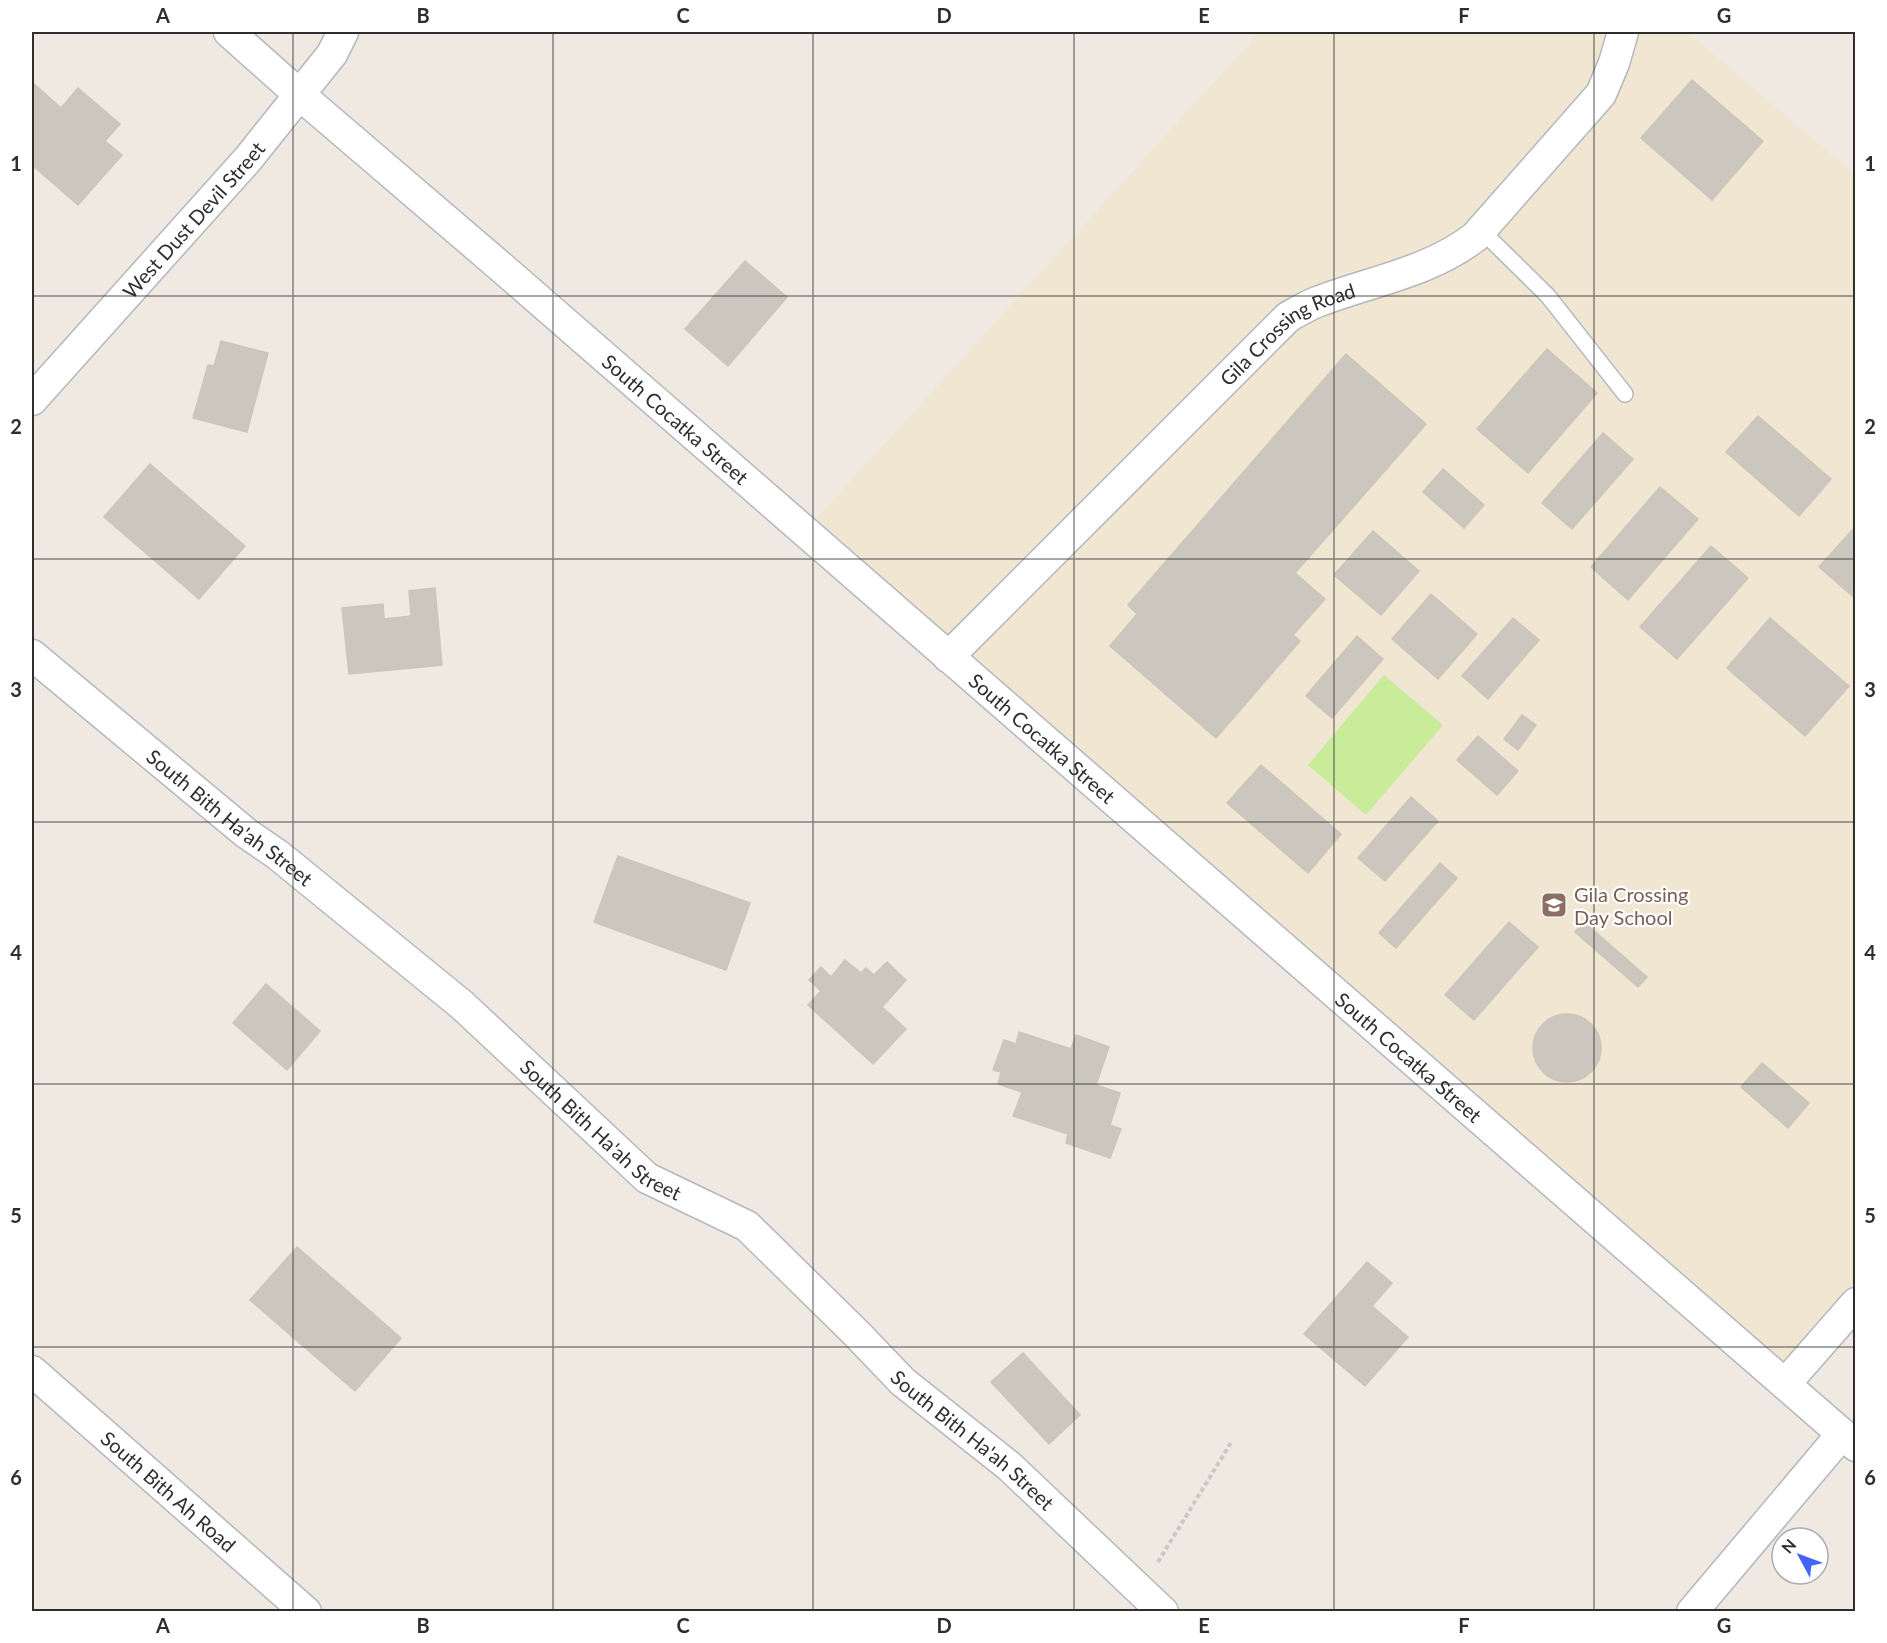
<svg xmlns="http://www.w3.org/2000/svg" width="1887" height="1643" font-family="Lato,sans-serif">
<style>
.education{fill:#f0e6d1}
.pitch{fill:#c9ec9a}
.building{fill:#cbc7bf;stroke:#cbc5ba;stroke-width:1.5}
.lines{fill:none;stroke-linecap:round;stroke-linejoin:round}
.service-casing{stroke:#b4b7c1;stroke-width:18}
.minor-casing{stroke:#b4b7c1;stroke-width:33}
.path{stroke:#c9c9c9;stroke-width:4;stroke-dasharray:4.5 3;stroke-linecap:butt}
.service{stroke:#fff;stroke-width:15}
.minor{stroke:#fff;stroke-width:30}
.grid{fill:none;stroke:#2e2e2e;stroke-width:1.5;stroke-opacity:0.55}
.labels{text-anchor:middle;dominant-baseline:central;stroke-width:4.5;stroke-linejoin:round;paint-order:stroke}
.street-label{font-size:20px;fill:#2e2e2e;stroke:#fff}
.education-label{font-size:20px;fill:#785e54;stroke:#fff;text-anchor:start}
.neatline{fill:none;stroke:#2e2e2e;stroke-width:2}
.grid-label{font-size:20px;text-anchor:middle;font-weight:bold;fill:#2e2e2e}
</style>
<rect width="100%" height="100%" fill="#efe9e1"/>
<path class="education" d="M1260,32H1687L1855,175V1284L1786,1364L810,526Z"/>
<path class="pitch" d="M1384,675L1443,725L1366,815L1308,765Z"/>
<path class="building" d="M1692,80L1763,141L1712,200L1641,138Z
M32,82L61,108L78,88L120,124L105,141L122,155L78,205L32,165Z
M745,261L787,297L728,366L685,329Z
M221,341L268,353L247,432L193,418L208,365L214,366Z
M1547,349L1597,393L1528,473L1477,429Z
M1346,354L1426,424L1295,573L1325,599L1293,635L1300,641L1216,738L1110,646L1137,614L1128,605Z
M1758,416L1831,479L1799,516L1726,452Z
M1603,433L1633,459L1572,529L1542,503Z
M150,464L245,546L199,599L104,517Z
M1443,469L1484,505L1464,528L1423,492Z
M1660,487L1698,519L1628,600L1591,567Z
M1856,526V599L1819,567Z
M1373,531L1419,571L1381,615L1334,575Z
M1711,546L1748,578L1677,659L1640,627Z
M435,588L442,665L349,674L342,608L383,604L384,619L411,616L409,591Z
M1431,594L1477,634L1438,679L1392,639Z
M1513,618L1539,640L1488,699L1462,676Z
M1770,618L1849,686L1805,736L1727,668Z
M1357,636L1383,659L1332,718L1306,696Z
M1522,715L1536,725L1518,750L1504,739Z
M1478,736L1518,771L1497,795L1457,760Z
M1261,765L1341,834L1308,873L1227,803Z
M1411,797L1438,821L1385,881L1358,858Z
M618,856L750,903L726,970L594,922Z
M1440,863L1457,878L1396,948L1379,933Z
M1509,922L1538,947L1474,1020L1445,995Z
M1584,922L1647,977L1638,987L1575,932Z
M845,960L861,973L866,968L874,975L887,962L906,980L882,1007L906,1029L873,1064L808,1005L821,991L809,980L821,967L831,977Z
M266,984L320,1031L287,1070L233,1023Z
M1533 1048a34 34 0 1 1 68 0a34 34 0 1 1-68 0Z
M1019,1032L1071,1049L1076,1035L1109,1047L1096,1085L1120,1093L1110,1125L1121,1129L1110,1158L1066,1143L1068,1134L1013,1116L1022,1092L998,1084L1001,1072L993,1070L1004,1040L1016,1044Z
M1762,1063L1809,1103L1788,1128L1741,1087Z
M297,1247L401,1338L355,1391L250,1300Z
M1367,1262L1392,1283L1372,1306L1408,1337L1365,1386L1304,1334Z
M1023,1353L1080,1415L1049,1444L991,1382Z"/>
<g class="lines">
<g class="service-casing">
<path id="service" d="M1481,230L1548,296L1625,394"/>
</g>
<g class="minor-casing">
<g id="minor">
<path id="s1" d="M229,32L300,95L501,267L1856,1446"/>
<path id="s2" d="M32,400L248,159L332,54L343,32"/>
<path id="s3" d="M32,655L246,833L278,855L462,1005L647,1178L747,1226L856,1333L903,1382L1009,1466L1163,1612"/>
<path id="s4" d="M948,657L1288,317C1297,312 1307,306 1317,302C1371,281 1428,273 1475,237L1601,94L1614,63L1623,32"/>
<path id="s5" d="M32,1371L306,1612"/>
<path d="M1785,1384L1856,1303"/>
<path d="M1692,1612L1842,1434"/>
</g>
</g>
<path class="path" d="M1158,1562L1232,1441"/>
<use href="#service" class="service"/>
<use href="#minor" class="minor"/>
</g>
<path class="grid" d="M293,32V1612M553,32V1612M813,32V1612M1074,32V1612M1334,32V1612M1594,32V1612M32,296H1856M32,559H1856M32,822H1856M32,1084H1856M32,1347H1856"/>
<defs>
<g id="school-square" transform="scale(1.35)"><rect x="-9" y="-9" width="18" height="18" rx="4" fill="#8d6e63" stroke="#fff"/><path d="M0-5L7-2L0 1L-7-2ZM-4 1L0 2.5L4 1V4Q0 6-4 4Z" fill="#fff"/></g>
</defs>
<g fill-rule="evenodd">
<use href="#school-square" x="1554" y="905"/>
</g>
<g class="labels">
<g class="street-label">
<text stroke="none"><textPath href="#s2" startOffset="242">West Dust Devil Street</textPath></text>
<text stroke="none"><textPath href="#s4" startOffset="471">Gila Crossing Road</textPath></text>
<text stroke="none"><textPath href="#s1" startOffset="591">South Cocatka Street</textPath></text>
<text stroke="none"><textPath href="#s1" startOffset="1077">South Cocatka Street</textPath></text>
<text stroke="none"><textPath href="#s3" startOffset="256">South Bith Ha'ah Street</textPath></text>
<text stroke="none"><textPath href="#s1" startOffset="1563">South Cocatka Street</textPath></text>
<text stroke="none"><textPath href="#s3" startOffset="742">South Bith Ha'ah Street</textPath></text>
<text stroke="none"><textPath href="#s3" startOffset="1230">South Bith Ha'ah Street</textPath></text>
<text stroke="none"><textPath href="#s5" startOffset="182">South Bith Ah Road</textPath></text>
</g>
<g class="education-label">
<text x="1574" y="894">Gila Crossing<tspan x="1574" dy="23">Day School</tspan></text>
</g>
</g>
<rect width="1887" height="1643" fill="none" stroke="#ffffff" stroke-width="66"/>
<g transform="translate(1800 1556) rotate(311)"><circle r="28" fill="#ffffff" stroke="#ababab" stroke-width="1.5"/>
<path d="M0-4.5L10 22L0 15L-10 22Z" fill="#4264fb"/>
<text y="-9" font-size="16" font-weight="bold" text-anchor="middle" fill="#2e2e2e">N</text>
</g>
<rect x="33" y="33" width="1821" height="1577" class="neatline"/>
<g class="grid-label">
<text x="163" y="23">A</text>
<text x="423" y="23">B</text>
<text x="683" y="23">C</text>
<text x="944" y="23">D</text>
<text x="1204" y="23">E</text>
<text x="1464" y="23">F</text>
<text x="1724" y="23">G</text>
<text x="16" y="171">1</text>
<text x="1870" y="171">1</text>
<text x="16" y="434">2</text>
<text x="1870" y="434">2</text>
<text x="16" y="697">3</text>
<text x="1870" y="697">3</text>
<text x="16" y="960">4</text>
<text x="1870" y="960">4</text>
<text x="16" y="1223">5</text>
<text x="1870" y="1223">5</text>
<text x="16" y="1485">6</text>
<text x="1870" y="1485">6</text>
<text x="163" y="1633">A</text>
<text x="423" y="1633">B</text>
<text x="683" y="1633">C</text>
<text x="944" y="1633">D</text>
<text x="1204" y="1633">E</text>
<text x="1464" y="1633">F</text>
<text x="1724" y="1633">G</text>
</g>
</svg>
